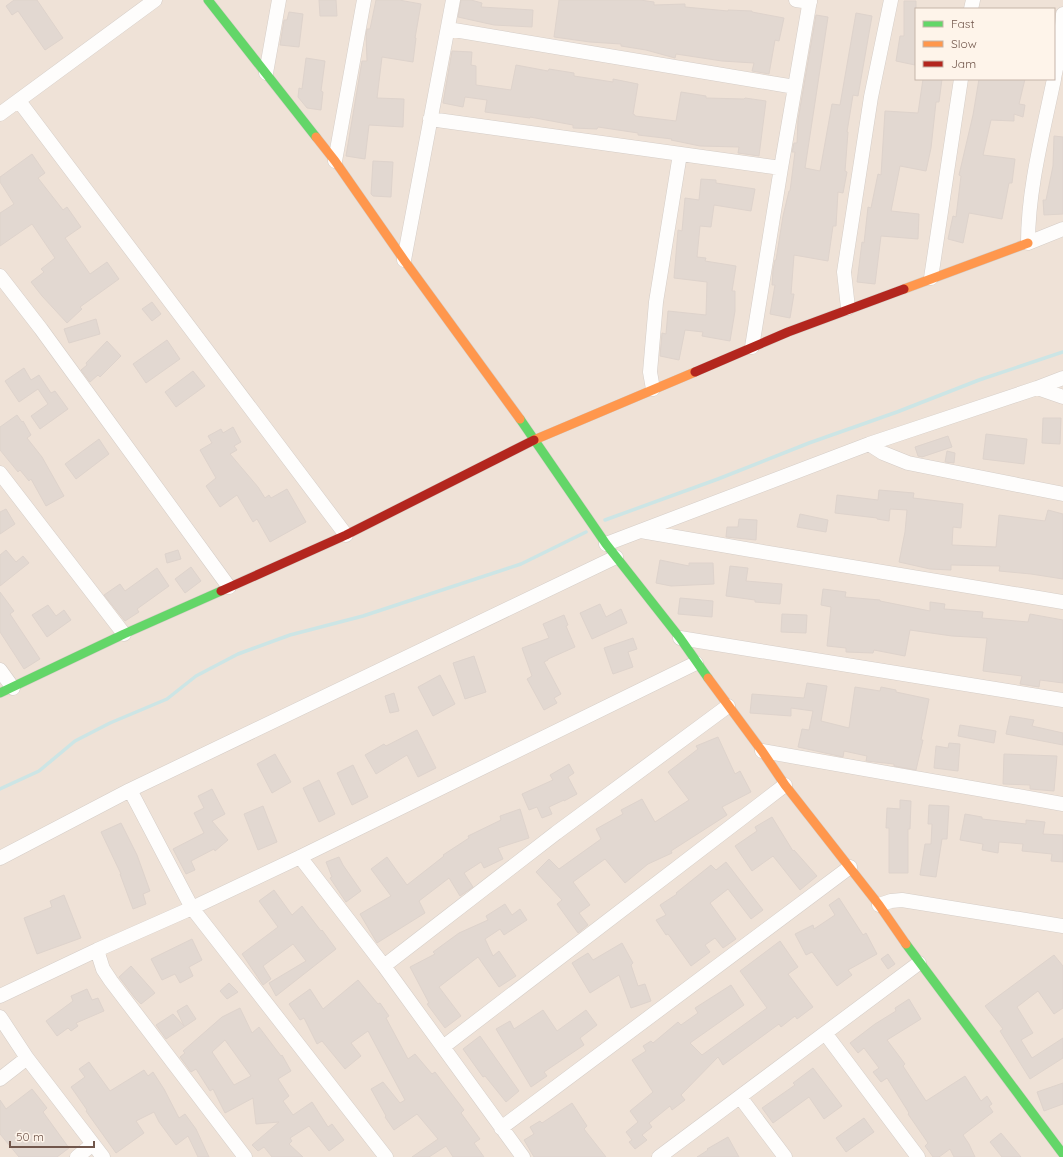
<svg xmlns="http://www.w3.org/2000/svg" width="1063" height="1157" font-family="Quicksand,sans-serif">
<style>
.residential{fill:#efe2d7;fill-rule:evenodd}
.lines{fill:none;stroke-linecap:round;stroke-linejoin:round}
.stream{stroke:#cce5e5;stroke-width:3.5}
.building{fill:#e2d8d1;stroke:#ded3cc;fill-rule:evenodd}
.street-casing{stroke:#d5cdc7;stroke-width:15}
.fast-casing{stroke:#d4ccc6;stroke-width:10}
.slow-casing{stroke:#d4ccc6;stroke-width:10}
.jam-casing{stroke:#d4ccc6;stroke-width:10}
.street{stroke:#fefdfc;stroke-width:14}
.fast{stroke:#63d668;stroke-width:9}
.slow{stroke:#ff974d;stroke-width:9}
.jam{stroke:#b3261e;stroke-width:9}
</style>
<rect width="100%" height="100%" fill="#f6f0e9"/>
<path class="residential" d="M0,0H1063V1157H0ZM916,9H1054V79H916Z"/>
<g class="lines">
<path class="stream" d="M605,520L718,479L809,443L897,412L979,380L1063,352
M0,789L39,771L75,741L110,723L167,699L196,676L238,654L290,635L363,616L521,564L586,532"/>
</g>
<path class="building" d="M14,0H37L63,38L45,50L18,11L12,15L6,6Z
M319,0H336L337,16H320Z
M376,0H399L421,4L415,38H416L413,62L382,57L377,98L404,99L403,127L369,125L365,159L346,156L362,61H367L366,34L367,29H370Z
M461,0H471L482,3L481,7L533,10L532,27L494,25L458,17Z
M559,0H640L654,2V5L685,4V7L728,11V10L752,11V12L784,18L779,41L775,40L769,74L752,71L754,63L722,61L676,54L675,58L646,50L621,46V44L590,42L554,37Z
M904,1H916V58L915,65L896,61L900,36H904Z
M289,12L303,14L299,47L280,45L284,20H287Z
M856,13L872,16L858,96L853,95L847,132H848L845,171L847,172L843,193L838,192L836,226H833L828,261L794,255L791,294H794L790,318L770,314L775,285H772L773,270L775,260H776L783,216L789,191H790L795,152H792L794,143H797L798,120L816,15L828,17L805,168L820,171L832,104L840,105Z
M452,51L472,52L471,65L476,66V85L511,90L516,65L548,71L549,69L574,73V76L613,82V79L638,84L633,114L635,115V116L676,121L681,92L706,96V98L744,99L745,98L766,101L759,156L738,153L739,147L700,146L671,140L672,139L638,135V133L598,127L597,129L573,128V125L530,117V118L485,112L487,100L465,97L463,107L443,103Z
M306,58L325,61L321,91L323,92L321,110L307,108L298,97L299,88L302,89Z
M923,79H942L939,102H936L931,148L926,171L900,166L891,211L919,214L918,239L881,236L875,284L857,282L862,242L864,243L868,207L871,208L878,174L881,175L885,111L918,113Z
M979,79H1025L1019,104L1025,105L1023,117L1014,114V121L991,120L983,155L1015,159L1012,183H1009L1002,219L969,213L963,243L948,239L953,216L956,217L961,176L959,175L973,115Z
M1054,136L1063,137V214L1044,215L1043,200H1046L1053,166Z
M32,154L45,173L38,178L63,210L67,207L81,227L65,238L90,274L107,262L119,279L80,307L82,309L67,323L42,296L31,282L44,272L41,269L55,258L32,224L0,246V213L14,204L0,182V177Z
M373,161L393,162L391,197L373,196L371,194Z
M701,179L716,180V183L755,189L751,211L714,205L711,227L700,226L697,257L706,258L705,261L736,266L732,291H735V311L730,341L702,336L703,332L685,330L679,360L660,356L662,333L666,334L668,311L706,315L707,282L674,278L678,230L682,231L685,198L699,200Z
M152,302L161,314L152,321L142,309Z
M96,319L100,334L69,343L64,329Z
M167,340L180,359L146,383L133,364Z
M107,341L121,356L100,377L98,375L90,382L81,370L87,365L86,363Z
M24,368L31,380L39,375L51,393L55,391L68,409L40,429L31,416L48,404L38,389L19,402L5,381Z
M193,371L205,386L176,407L165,392Z
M17,415L22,422L23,421L31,435L27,438L42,457L64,496L46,506L31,479L29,481L20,470L18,472L0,450V427Z
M1043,418H1061L1060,444L1042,443Z
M233,427L241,442L234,446L237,450L230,454L258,487L265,498L269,495L271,498L287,489L306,522L270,542L257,519L253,522L237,495L220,507L206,486L216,478L200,450L212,443L208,436L221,429L223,433Z
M986,434L1027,439L1024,464L983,459Z
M948,436L952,447L922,457L918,456L915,447Z
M99,439L109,454L76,479L65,464Z
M947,451L955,453L954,463L945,462Z
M879,490L914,493L913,498L963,504L961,528L953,527L952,545L996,547L999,515L1045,521L1048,510L1063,514V579L1031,574L999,571L1000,566L951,565V570L930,569L899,562L905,532L907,510L890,509L889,521L877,519V518L835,513L837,495L878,500Z
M6,509L15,524L0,534V512Z
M800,514L828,520L826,532L797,527Z
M739,519L757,520L756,540L726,537L727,527H738Z
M6,550L16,562L23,556L29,563L0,586V555Z
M178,550L181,559L167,563L165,554Z
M660,560L689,566V563H713L714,584L671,586L656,583Z
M730,566L748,568L746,581L782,584L780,604L755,602V600L726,596Z
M191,567L201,581L185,593L175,579Z
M157,568L169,586L137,609L139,612L125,621L104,595L120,584L125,591Z
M823,589L846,592L845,597L880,600V601L930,611V602L945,604L944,609L983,612L982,618L1028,622L1030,614L1063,620V683L1040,680L1039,687L1020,684L1022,676L983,671L987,638L952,636L910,630L905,656L874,650L873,653L846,652V648L827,646L831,607L821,605Z
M0,592L14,611L10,614L40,659L24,669L0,632Z
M680,598L713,601L712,617L678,614Z
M600,604L606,617L621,609L627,623L592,639L580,613Z
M48,605L56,616L64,610L71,620L47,637L32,615Z
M782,614L807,615L806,633L781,632Z
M564,615L568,625L566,626L575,647L548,659V660L544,662L561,694L554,698L557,703L544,710L527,679L532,676L522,648L549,638L543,624Z
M633,638L637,649L628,652L633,667L613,674L604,648Z
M474,656L486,692L465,699L453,663Z
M440,675L455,704L433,716L418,687Z
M807,683L827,686L821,721L849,728L855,687L880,691L881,687L896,690V692L929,699L921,740H923L916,770L894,766V764L866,761L867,756L844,751L843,757L798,747L802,729L809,730L813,711L791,708V716L750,713L752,694L804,698Z
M394,693L399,711L390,713L385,696Z
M1010,716L1034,720L1032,726L1063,733V745L1006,734Z
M960,725L996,731L994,743L958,736Z
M417,730L436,768L418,777L407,755L376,774L365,755L384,744L386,746Z
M718,737L735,774L740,771L751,792L722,807L727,815L671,851L672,853L648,864L625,883L605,859L573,882L590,905L579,913L588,925L578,933L557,904L562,900L536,872L549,859L559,869L601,839L596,829L623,814L621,810L642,799L655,822L689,800L668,772L698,749L696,746Z
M949,743L960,744L958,771L934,768L936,746L948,748Z
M275,754L291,782L272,793L257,764Z
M1004,754L1057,756L1054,791L1030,789V785L1003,784Z
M569,764L574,773L568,777L577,794L564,801V800L549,807L552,814L542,818L537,807L529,810L522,794L553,780L550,775Z
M353,765L368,797L352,805L337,773Z
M319,780L335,814L319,822L303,788Z
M212,789L225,814L212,821L228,840L215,851L214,849L191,861L195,870L186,874L173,849L204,833L194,813L204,808L198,796Z
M900,800L911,801L910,829H908V873H889V828H886L887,808L900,809Z
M929,805L949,806L947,839H942L936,877L920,875L925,844H931L932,824H928Z
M263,806L277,842L258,850L244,814Z
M520,809L529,838L498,848L503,859L484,868L481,862L464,873L473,887L460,896L449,878L419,901L425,913L377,943L360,914L391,896L371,869L387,857L407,885L444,856L443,855L469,838L468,836L501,820L500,816Z
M965,814L982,817V819L1026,824V820L1045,822L1043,834L1063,835V862L1051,861L1052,854L1022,851L1023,844L999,842L998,853L982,850L983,844L960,840Z
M772,817L793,851L794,850L817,876L800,890L773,856L752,871L735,846L757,831L755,827Z
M121,823L137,855L150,891L143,894L146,904L133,909L120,874H121L101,832Z
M339,857L343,865L361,891L346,902L330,878L332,877L326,862Z
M726,862L763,910L751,919L728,889L710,903L736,939L723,948L715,938L705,945L710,952L691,966L668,934L666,935L656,920L666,915L660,905L677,894L676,893L711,865L716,870Z
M274,890L292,915L302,906L321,931L322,930L336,949L276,996L269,983L306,961L293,944L263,966L271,979L263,985L242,954L278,927L259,901Z
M64,895L81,938L37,954L24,918L52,907L50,901Z
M839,898L863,935L866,933L877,954L848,970L852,975L837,986L812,952L806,955L795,934L813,925L814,929L835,915L829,905Z
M505,904L512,915L520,909L527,920L504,935L500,929L485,939L493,956L499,951L516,976L499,987L478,957L439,987L461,1016L445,1028L427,1004L429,1003L410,967L435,954L433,952L459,933L488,920L486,916Z
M192,939L202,960L189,967L193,976L180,983L175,974L162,980L151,959Z
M780,941L798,967L788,974L813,1007L797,1019L795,1016L781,1027L779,1024L723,1065L718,1057L681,1095L685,1100L672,1110L670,1106L649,1123L652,1127L642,1135L647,1140L635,1149L629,1142L632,1140L626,1132L638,1122L630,1111L653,1092L632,1060L646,1051L643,1046L651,1041L653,1043L678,1022L681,1025L698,1013L695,1008L731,985L744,1005L690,1043L702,1055L767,1008L740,971Z
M622,943L633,963L631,965L638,986L645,984L651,1001L631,1008L619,975L590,993L572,963L588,953L593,960Z
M888,954L895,964L888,969L881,959Z
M1054,955L1063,966V1008L1054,1014L1038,991L1017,1007L1033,1033L1021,1040L1032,1058L1063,1038V1058L1030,1079L1000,1031L1003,1029L985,1006Z
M131,966L155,993L141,1004L135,998L119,977Z
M358,980L378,1004L380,1003L389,1016L386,1018L408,1059L415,1054L432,1074L435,1072L464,1110L461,1113L480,1139L474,1143L484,1157H453L446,1146L429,1157H412L438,1139L417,1114L394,1130L385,1117L386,1116L371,1089L383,1082L400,1103L405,1100L368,1031L351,1043L361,1056L345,1069L322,1041L317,1044L304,1018L300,1020L289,1004L310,989L323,1009Z
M229,983L238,992L227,999L220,991Z
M87,989L92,1000L98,998L104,1011L76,1023L78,1026L71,1031L68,1028L57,1036L46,1021L73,1001L71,996Z
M909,999L921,1019L887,1040L905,1064L903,1066L926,1101L965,1076L981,1101L987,1096L992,1104L989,1106L993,1112L963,1135L969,1144L975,1157H954L950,1149L939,1157H933L925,1146L928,1143L908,1114L909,1113L887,1078L881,1082L873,1072L879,1068L864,1048L858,1053L850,1043L875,1024L896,1011L895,1008Z
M187,1005L196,1019L166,1039L156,1025L173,1014L184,1026L177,1011Z
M240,1008L252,1033L259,1027L281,1056L282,1055L291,1071L278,1079L289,1096L283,1101L293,1115L312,1102L328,1127L332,1124L344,1140L329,1151L309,1126L290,1138L292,1141L289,1144L303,1157H272L264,1147L258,1151L252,1145L279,1122L256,1124L253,1098L225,1113L213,1089L210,1091L196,1069L191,1072L180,1057L185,1053L183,1051L222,1017ZM225,1040L251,1076L234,1085L212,1052Z
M543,1010L557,1031L586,1010L597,1025L580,1038L584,1045L544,1072L547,1076L531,1087L496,1029L510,1021L514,1029Z
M480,1036L519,1091L506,1102L485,1076L483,1077L463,1049Z
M89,1062L110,1091L144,1070L148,1076L153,1072L164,1089L179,1118L185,1114L196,1129L209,1157H198L188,1136L176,1145L159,1122L154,1112L136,1121L144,1133L116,1153L86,1111L87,1110L71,1087L85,1077L79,1069Z
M813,1068L842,1106L824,1119L809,1097L773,1123L762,1108L795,1085L793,1083Z
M1063,1083V1104L1044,1111L1037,1092Z
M32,1089L47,1108L43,1112L69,1148L57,1157H19L0,1134V1100L6,1109Z
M572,1103L587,1126L584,1129L606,1157H534L524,1140L534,1134L530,1127L540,1121L542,1123Z
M864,1118L874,1132L846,1152L836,1138Z
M1001,1133L1021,1157H1002L990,1142Z
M728,1137L739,1157H697L708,1150L707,1149Z"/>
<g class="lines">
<g class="street-casing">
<path id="street" d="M796,0L810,2
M971,9L973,0
M448,29L795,87
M266,73L279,0
M1054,78L1060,50L1063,14
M1054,79C1043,133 1028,188 1028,243L1063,229
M19,101L346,535
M0,114L155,0
M430,119L781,168
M335,161L364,0
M404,260L453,0
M0,276L41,329L229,587
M931,278L961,79
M848,308L844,272L871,97L891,0
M752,347L781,168L810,0
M1037,388L1063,397
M653,389L650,372L656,302L680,154
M869,444L883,453L908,463L1063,494
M0,473L124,634
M641,531L751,550L1063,602
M606,544L869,444L1037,388L1063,378
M680,638L1063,700
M0,670L13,688
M762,751L1063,804
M130,790L192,908L386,1157
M300,857L384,966L523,1157
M0,858L130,790L616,557
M879,905L891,901L902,900L1063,926
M97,950L103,969L111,981L245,1157
M384,966L556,833L728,706
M0,996L97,950L192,908L300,857L696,663
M0,1017L27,1058L103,1157
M825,1033L918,1157
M443,1047L785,785
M0,1079L27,1058
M740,1097L785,1157
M501,1128L850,867
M77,1157L93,1144
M659,1157L919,963"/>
</g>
<g class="fast-casing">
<path id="fast" d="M208,0L316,137
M520,419L606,544L680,638L708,678
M0,693L124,634L221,591
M906,944L1063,1154"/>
</g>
<g class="slow-casing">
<path id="slow" d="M316,137L335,161L404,260L520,419
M904,289L1028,243
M534,440L695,372
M708,678L762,751L785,785L879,905L906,944"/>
</g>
<g class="jam-casing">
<path id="jam" d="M695,372L788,332L904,289
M221,591L346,535L534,440"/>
</g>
<use href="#street" class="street"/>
<use href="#fast" class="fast"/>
<use href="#slow" class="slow"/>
<use href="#jam" class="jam"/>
</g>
<rect x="915" y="8" width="140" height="72" fill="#fef4ea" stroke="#c6b5aa"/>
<rect x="923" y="21" width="20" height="6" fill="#63d668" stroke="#c6b5aa"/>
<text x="951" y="28" font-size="12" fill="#71564b">Fast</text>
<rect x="923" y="41" width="20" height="6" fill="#ff974d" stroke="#c6b5aa"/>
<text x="951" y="48" font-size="12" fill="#71564b">Slow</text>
<rect x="923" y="61" width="20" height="6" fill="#b3261e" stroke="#c6b5aa"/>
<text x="951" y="68" font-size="12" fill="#71564b">Jam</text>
<path d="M10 1141v6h84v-6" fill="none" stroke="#71564b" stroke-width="2"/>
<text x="16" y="1141" font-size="12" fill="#71564b" stroke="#fef4ea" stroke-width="3" paint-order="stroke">50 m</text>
</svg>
